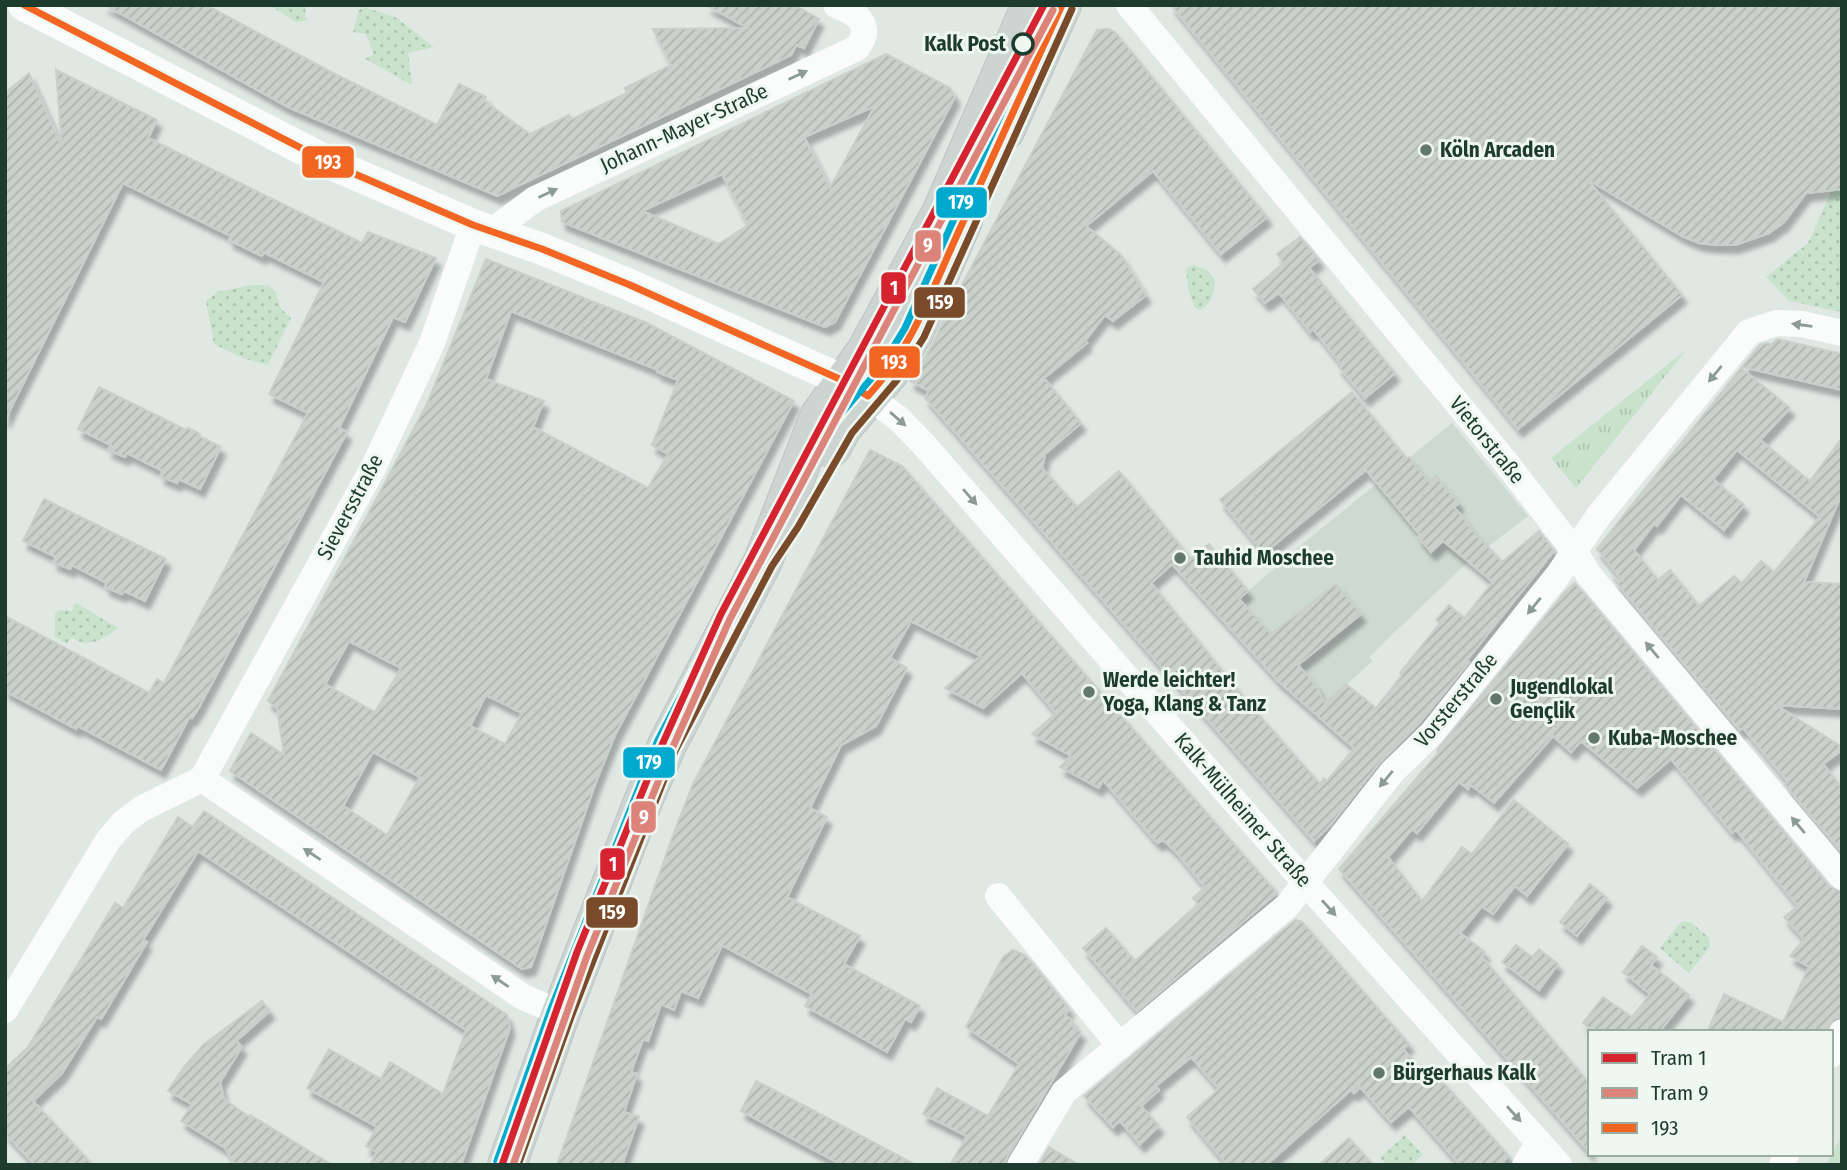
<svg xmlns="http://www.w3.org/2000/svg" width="1847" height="1170" font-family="'Fira Sans Condensed',sans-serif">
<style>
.built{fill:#cdd9d3}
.grass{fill:url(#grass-tufts)}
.park{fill:url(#park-dots)}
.garden{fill:#c8e2cc}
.building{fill:url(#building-hatch);stroke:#c9d0cc;stroke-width:2;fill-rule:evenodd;filter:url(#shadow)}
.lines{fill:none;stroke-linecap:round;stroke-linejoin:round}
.primary-casing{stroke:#bac5c0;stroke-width:40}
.minor{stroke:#fafcfb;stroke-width:26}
.tertiary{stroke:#fafcfb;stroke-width:32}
.primary{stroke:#ccd5d1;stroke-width:38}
.bus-1-casing{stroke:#eef7f1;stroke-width:12}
.bus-2-casing{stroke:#eef7f1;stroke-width:12}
.bus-3-casing{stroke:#eef7f1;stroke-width:12}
.bus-1{stroke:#f26522;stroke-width:7}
.bus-2{stroke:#7a4b2a;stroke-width:7}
.bus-3{stroke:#00a9ce;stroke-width:7}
.tram-1-casing{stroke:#eef7f1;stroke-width:12}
.tram-2-casing{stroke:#eef7f1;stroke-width:12}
.tram-1{stroke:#d52330;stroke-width:7}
.tram-2{stroke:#dc837a;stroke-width:7}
.oneway{fill:#8c9c95}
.stop-dot{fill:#eef7f1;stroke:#1e3b2f;stroke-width:3.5}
.poi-dot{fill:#62786e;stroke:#eef7f1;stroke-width:2.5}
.labels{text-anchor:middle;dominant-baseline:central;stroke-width:6;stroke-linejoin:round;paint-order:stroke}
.stop-label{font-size:21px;font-weight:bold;fill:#1e3b2f;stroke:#eef7f1;text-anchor:end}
.street-label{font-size:21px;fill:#1e3b2f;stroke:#eef7f1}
.poi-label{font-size:21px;font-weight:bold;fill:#1e3b2f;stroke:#eef7f1;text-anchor:start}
.line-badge{stroke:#eef7f1;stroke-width:2.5}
.badge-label{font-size:19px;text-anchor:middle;font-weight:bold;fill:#fff}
</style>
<defs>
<pattern id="grass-tufts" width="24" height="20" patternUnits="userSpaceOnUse" patternTransform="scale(1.75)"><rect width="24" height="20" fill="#c8e2cc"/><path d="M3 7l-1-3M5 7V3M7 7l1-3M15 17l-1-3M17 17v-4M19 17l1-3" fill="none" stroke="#abc3b0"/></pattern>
<pattern id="park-dots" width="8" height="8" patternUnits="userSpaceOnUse" patternTransform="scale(1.75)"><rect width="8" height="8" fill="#c8e2cc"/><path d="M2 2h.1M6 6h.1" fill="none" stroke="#abc3b0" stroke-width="1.8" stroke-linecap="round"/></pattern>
<pattern id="building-hatch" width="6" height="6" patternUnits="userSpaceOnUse" patternTransform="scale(1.75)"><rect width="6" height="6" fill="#cad1cd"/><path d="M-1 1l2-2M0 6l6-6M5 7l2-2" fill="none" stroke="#adb4b0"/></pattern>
<filter id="shadow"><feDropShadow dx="4.5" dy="8" stdDeviation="2" flood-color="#0004"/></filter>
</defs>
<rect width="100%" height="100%" fill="#e0e8e4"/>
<path class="built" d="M1452,423L1528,516L1468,562L1369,657L1373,661L1325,703L1315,683L1239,599L1302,544Z"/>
<path class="grass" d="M1687,349L1576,488L1551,458Z"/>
<path class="park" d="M269,5H306L305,17L310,20L296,22Z
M364,7L397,18L434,47L408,53L412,85L364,58L374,55L366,34L353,32L359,10Z
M1842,189V312L1789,301L1766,277L1808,243L1832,190Z
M1194,265L1208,271L1215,280C1214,292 1212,304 1200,310L1195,308L1188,289L1186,268Z
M251,285H268L275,291L281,309L291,318L268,365L245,359L214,344L206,301L217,292Z
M76,603L118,628C104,639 87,650 72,637L67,644L55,637V614L59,610L72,611Z
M1681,922H1691L1709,938L1710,947L1689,973L1660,948Z
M1405,1135L1423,1155L1411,1165H1386L1380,1157Z"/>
<path class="garden" d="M1842,1135V1165H1826Z"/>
<path class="building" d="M105,5H206L329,71L437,125L459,84L486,97L484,101L530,134L569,115L572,119L627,93L625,88L671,65L653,29L748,28L706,5H794L819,19L804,48L796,45L791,55L764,68L497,196L288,107Z
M1171,5H1842V189L1806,193L1784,222L1769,233L1735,245H1717L1699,243L1682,236L1587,179L1682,295L1518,429Z
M1108,29L1115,32L1267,217L1221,254L1153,171L1086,226L1121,255L1146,295L1113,321L1105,315L1085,341L1087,343L1044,378L1081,423L1045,454L1042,468L1077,507L1119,471L1191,559L1209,544L1248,591L1239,599L1271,634L1336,584L1361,614L1298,665L1315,684L1325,703L1346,684L1376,708L1402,675L1400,673L1440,623L1436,620L1449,605L1464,618L1493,582L1443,541L1431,552L1418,537L1420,535L1366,470L1264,553L1220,500L1352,392L1407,459L1409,457L1429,482L1436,476L1459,503L1454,507L1467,522L1466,523L1502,562L1539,531L1554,551L1467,660L1469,662L1420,722L1381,761L1331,824L1314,841L925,398L929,391L910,381L933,344L945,317L1097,30ZM1172,564L1278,681L1354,748L1327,781L1324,778L1320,784L1250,705L1151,583Z
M886,54L950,88L955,97L835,322L825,327L562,222L561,211ZM875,106L855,142L830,188L804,137ZM722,174L748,225L719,244L642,211Z
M56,70L157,120L148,138L362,243L368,232L436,258L405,322L393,317L339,428L347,432L198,709L192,718L190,716L161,770L78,726L76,729L5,691V616L149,693L157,679L164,683L308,413L269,394L324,282L263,252L262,256L229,240L231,236L123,183L5,420V93L29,73L62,147Z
M1300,237L1319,260L1309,268L1395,373L1365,398L1338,366L1341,364L1313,329L1310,332L1279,293L1265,303L1253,289L1284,263L1277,254Z
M486,259L647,323L794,401L615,735L597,779L531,967L522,969L230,771L251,733L284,755L277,708L268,701L427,404ZM511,311L658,370L657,372L678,380L652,445L668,454L648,488L533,427L544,401L486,379ZM349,641L401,668L375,712L325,684ZM486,695L522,713L505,744L470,726ZM373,752L420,777L387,835L343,806Z
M1777,339L1842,354V390L1742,367L1760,345L1767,343L1771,345Z
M1741,368L1790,408L1760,440L1810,481L1842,438V493L1804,582L1842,584V709L1776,705L1842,747V750L1823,764L1842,788V852L1785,785L1788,782L1743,728L1740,730L1614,580L1623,581L1597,549ZM1737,450L1820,517L1774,572L1761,561L1742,583L1734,576L1699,606L1670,570L1658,580L1634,550L1654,524L1657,526L1681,495L1724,530L1744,505L1713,479Z
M99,387L186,430L188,428L200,434L199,436L221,447L200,489L179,479L177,483L160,476L163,471L127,453L125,457L108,450L111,445L78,429Z
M870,450L902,466L1277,893L1137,1011L1083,948L1106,928L1135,961L1198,904L1193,898L1205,887L1177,853L1163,840L1158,843L1152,837L1103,780L1099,788L1060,767L1071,756L1032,734L1056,713L1022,673L983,708L945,688L981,656L911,621L890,658L907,668L876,726L841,745L810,808L827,817L787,897L860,936L844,964L920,1006L911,1022L905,1019L887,1052L805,1006L812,994L722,945L698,998L681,991L674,1010L661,1004L648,1041L643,1039L631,1072L637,1074L624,1112L639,1117L622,1165H557L673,835L693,784Z
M44,499L166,559L145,601L124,591L122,594L105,587L107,583L72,565L70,569L53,562L56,557L23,541Z
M1575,583L1830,887L1842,892V1016L1833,1019L1825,1032H1707L1724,994L1783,1022L1809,967L1790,956L1804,939L1784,917L1798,906L1736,830L1732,833L1671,759L1637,788L1581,741L1571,752L1553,736L1494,803L1471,785L1468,789L1459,782L1417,833L1412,829L1388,857L1422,901L1462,847L1472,854L1514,800L1568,844L1527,896L1515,886L1493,914L1482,906L1460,933L1485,952L1481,956L1590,1084V1153L1339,869L1439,752L1437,750L1565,592Z
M204,811L507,1015L510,1028L461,1165H370L377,1152L366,1146L377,1127L307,1088L329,1049L381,1079L390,1062L443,1094L466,1030L198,851L143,940L147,942L101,1019L97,1017L62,1073L33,1101L93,1165H35L5,1133V1069L28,1047L115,903L123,908L178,817L193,827Z
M1590,884L1607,898L1577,936L1560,922Z
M1295,920L1302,922L1409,1044L1403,1049L1434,1084L1440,1079L1508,1155L1501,1165H1460L1409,1107L1391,1122L1360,1087L1354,1093L1351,1090L1266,1165H1227L1187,1117L1219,1089L1191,1057L1156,1086L1159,1090L1141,1106L1159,1126L1140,1144L1120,1121L1113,1127L1084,1096Z
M1516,945L1532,957L1539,949L1558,964L1539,990L1502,962Z
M1642,946L1657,957L1651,965L1689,995L1659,1032H1594L1583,1023L1603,997L1632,1017L1650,994L1623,972Z
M1013,950L1025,955L1045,979L1069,1009L1065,1015L1073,1021L1071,1025L1081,1032L1007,1157L1004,1165H950L967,1136L923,1114L937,1088L988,1116L1019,1064L966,1027L1003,957Z
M262,1001L270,1011L236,1041L242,1047L220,1082L224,1099L249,1117L250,1115L332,1165H236L225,1148L181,1121L192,1104L168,1091L184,1067L203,1045Z
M756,1081L801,1104L916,1165H842L741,1111Z
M1349,1138L1373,1165H1319Z
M1049,1147L1079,1165H1039Z"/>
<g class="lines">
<g class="primary-casing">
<path id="primary" d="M1005,131L1062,5
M831,448L843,427L889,373L914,333L963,221
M507,1165L561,1013L644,799L667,745L763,561L820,415L866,351L942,211L1031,5"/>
</g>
<path class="minor" d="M1129,5L1504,460L1575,552L1588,574L1842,877
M492,231L535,199L857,48C874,25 857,13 836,5
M868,396L899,419L925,446L1305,882L1559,1165
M202,779L523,997L561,1013
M998,896L1120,1046
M5,1010L109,839L124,822L141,809L202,779L373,468L432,343L473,225
M1831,1055L1842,1032
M1020,1165L1064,1092L1287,906L1392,772L1432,733L1558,575L1600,514L1749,332L1776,323L1802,324L1842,333
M1525,1165L1539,1142
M1782,1165L1786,1154"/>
<path class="tertiary" d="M24,5L334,165L473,225L542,249L630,285L844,381L863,393"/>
<use href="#primary" class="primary"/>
<g class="bus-1-casing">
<path id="bus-1" d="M24,5L334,165L473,225L542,249L630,285L844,381L868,396C912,348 931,292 958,233C992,157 1027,81 1062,5"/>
</g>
<g class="bus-2-casing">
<path id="bus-2" d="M518,1165L571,1017L676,749L772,566L798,527L852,433L897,380L924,337L1072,9"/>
</g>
<g class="bus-3-casing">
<path id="bus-3" d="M497,1161L551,1009L658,740L754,556L780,516L834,422L881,367L905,328L1050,5"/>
</g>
<use href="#bus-1" class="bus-1"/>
<use href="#bus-2" class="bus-2"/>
<use href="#bus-3" class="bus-3"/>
<g class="tram-1-casing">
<path id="tram-1" d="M502,1165L577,952L657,756L721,614L1044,5"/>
</g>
<g class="tram-2-casing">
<path id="tram-2" d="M513,1165L587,956L667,760L730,619L1053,10"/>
</g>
<use href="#tram-1" class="tram-1"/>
<use href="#tram-2" class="tram-2"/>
</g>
<defs><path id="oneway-solid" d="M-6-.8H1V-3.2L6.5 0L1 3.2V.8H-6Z" transform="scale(1.75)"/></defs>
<g class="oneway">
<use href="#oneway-solid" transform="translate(798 75) rotate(-25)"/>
<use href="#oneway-solid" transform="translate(548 193) rotate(-25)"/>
<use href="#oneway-solid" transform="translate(1802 325) rotate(-172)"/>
<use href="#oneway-solid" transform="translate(1715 374) rotate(129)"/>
<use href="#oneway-solid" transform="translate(898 419) rotate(41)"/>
<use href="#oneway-solid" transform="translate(970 497) rotate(49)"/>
<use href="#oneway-solid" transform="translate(1534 606) rotate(129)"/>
<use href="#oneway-solid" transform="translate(1652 650) rotate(-130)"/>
<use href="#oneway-solid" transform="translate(1386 779) rotate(130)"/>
<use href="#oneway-solid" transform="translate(1798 825) rotate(-130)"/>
<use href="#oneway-solid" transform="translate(312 854) rotate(-146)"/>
<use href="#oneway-solid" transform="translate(1329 908) rotate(48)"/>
<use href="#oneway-solid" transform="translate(500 981) rotate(-146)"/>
<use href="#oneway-solid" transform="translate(1514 1114) rotate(48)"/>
</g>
<circle class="stop-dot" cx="1023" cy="44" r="10"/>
<g class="poi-dot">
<circle cx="1426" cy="150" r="7"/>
<circle cx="1180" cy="558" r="7"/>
<circle cx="1089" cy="692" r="7"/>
<circle cx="1496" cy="699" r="7"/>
<circle cx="1594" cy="738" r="7"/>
<circle cx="1379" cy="1073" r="7"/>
</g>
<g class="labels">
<g class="stop-label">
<text x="1006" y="44">Kalk Post</text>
</g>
<g class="street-label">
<text transform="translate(684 128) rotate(-25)">Johann-Mayer-Straße</text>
<text transform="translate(1487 440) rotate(51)">Vietorstraße</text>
<text transform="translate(350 507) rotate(-62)">Sieversstraße</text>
<text transform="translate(1456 700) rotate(-50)">Vorsterstraße</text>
<text transform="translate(1243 810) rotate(49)">Kalk-Mülheimer Straße</text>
</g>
<g class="poi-label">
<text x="1440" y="150">Köln Arcaden</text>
<text x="1194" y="558">Tauhid Moschee</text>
<text x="1103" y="680">Werde leichter!<tspan x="1103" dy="24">Yoga, Klang &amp; Tanz</tspan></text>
<text x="1510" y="687">Jugendlokal<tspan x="1510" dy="24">Gençlik</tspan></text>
<text x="1608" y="738">Kuba-Moschee</text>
<text x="1393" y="1073">Bürgerhaus Kalk</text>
</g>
</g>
<g class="line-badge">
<rect x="301" y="145" width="54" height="34" rx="7" fill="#f26522"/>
<rect x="935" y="186" width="53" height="33" rx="7" fill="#00a9ce"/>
<rect x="914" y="229" width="28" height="34" rx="7" fill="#dc837a"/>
<rect x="880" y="271" width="27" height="34" rx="7" fill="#d52330"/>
<rect x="913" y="286" width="53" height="33" rx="7" fill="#7a4b2a"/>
<rect x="868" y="345" width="53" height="34" rx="7" fill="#f26522"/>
<rect x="622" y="746" width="54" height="33" rx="7" fill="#00a9ce"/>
<rect x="630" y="800" width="27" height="34" rx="7" fill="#dc837a"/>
<rect x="599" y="847" width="27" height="34" rx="7" fill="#d52330"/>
<rect x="585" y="896" width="54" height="33" rx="7" fill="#7a4b2a"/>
</g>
<g class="badge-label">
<text x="328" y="169">193</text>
<text x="961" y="209">179</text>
<text x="928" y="252">9</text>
<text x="894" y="295">1</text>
<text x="940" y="309">159</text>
<text x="894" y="369">193</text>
<text x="649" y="769">179</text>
<text x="644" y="824">9</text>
<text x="613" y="871">1</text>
<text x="612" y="919">159</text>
</g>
<rect width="1847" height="1170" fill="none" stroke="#1e3b2f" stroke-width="14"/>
<rect x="1588" y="1030" width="245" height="126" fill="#eef7f1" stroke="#9baca3" stroke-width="2"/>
<rect x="1602" y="1053" width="35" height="10" fill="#d52330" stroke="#9baca3" stroke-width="2"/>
<text x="1651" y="1065" font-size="21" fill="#1e3b2f">Tram 1</text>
<rect x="1602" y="1088" width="35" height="10" fill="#dc837a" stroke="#9baca3" stroke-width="2"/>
<text x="1651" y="1100" font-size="21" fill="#1e3b2f">Tram 9</text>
<rect x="1602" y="1123" width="35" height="10" fill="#f26522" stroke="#9baca3" stroke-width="2"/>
<text x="1651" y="1135" font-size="21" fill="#1e3b2f">193</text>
</svg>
